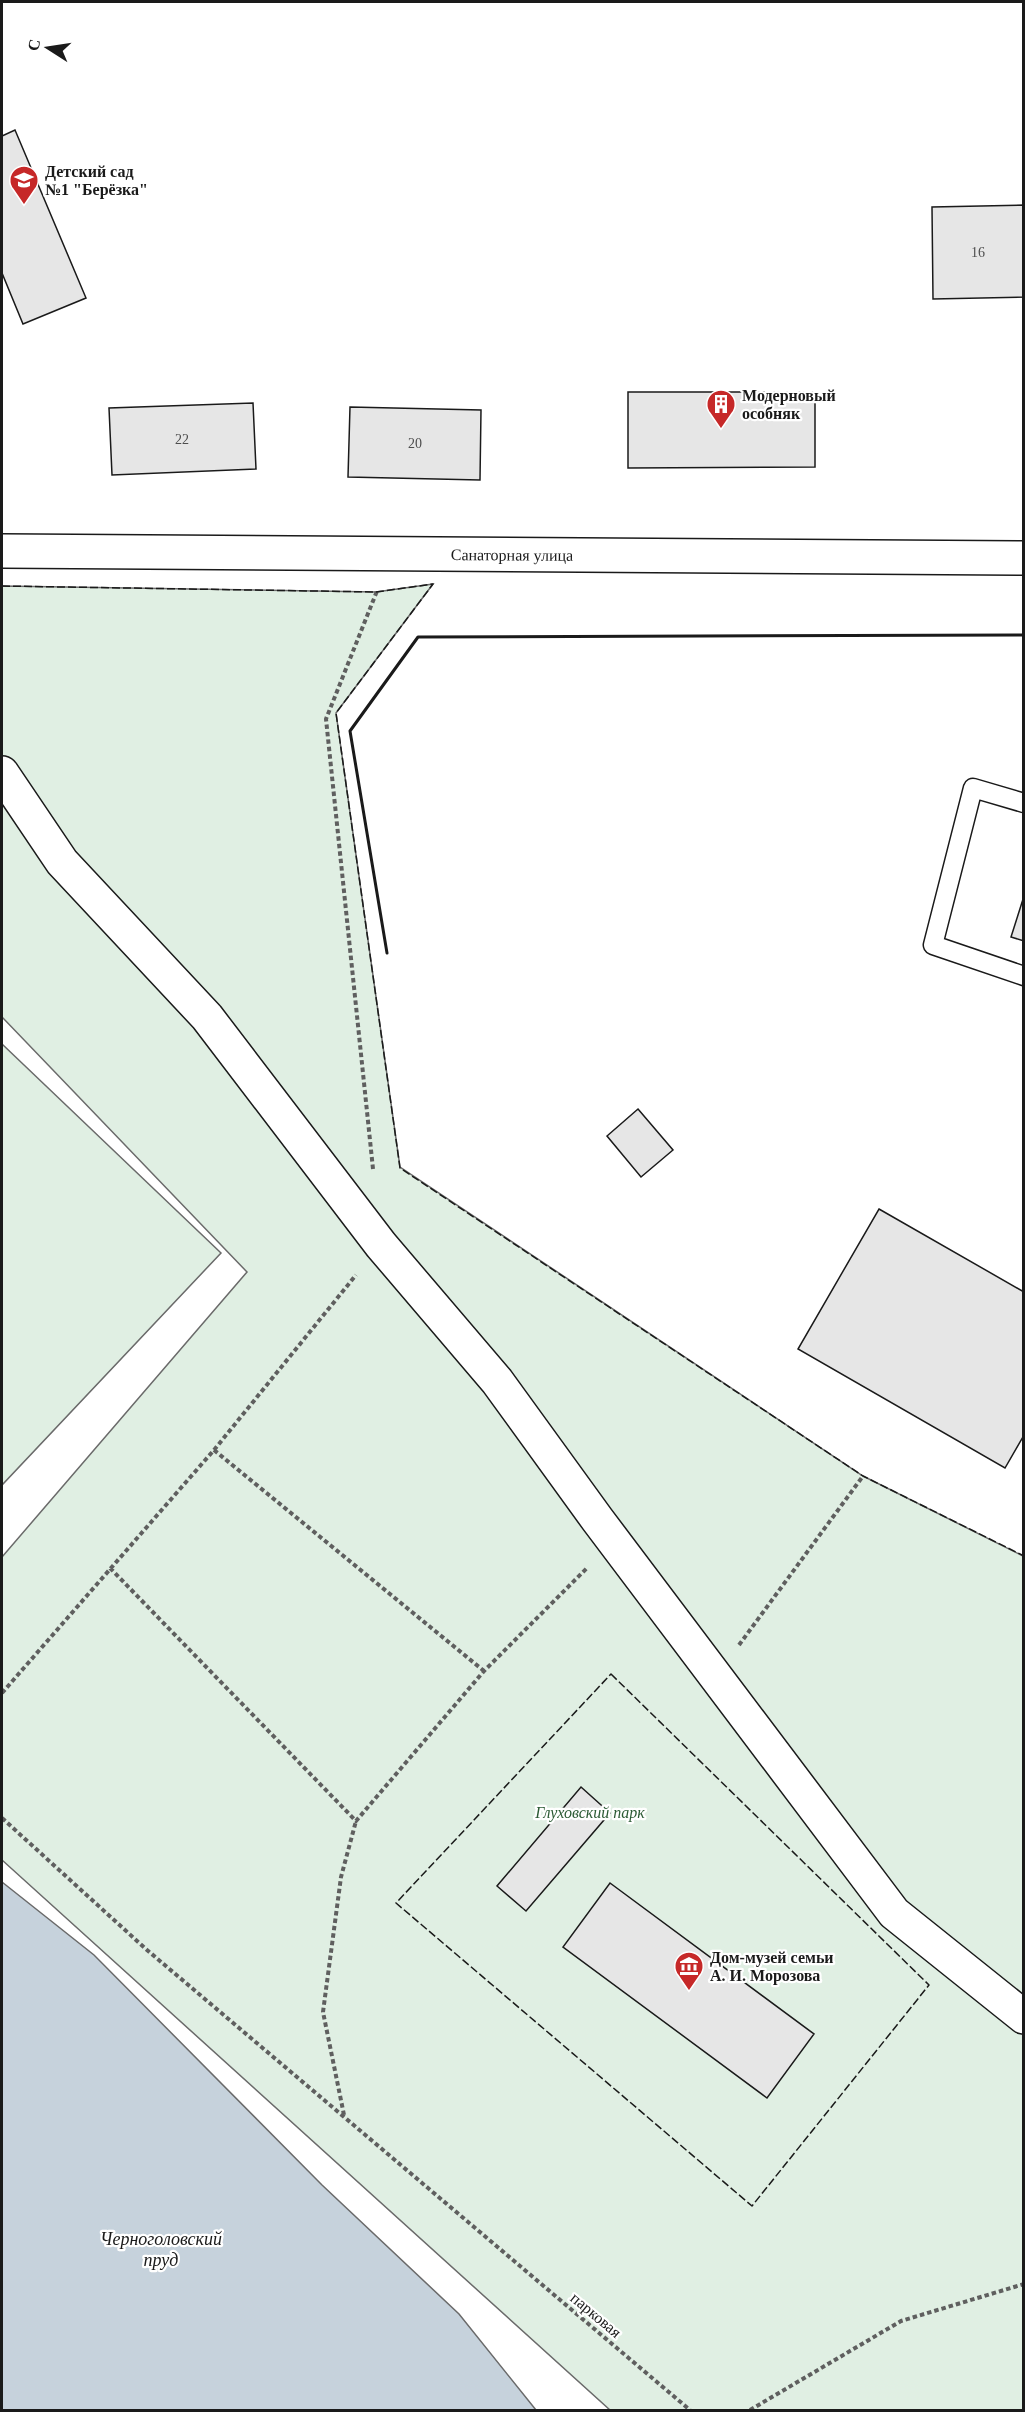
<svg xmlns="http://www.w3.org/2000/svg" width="1025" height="2412" font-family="'Times New Roman',serif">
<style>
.green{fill:#e0efe3;stroke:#6a6a6a;stroke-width:1.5}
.water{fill:#c6d2dc;stroke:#6a6a6a;stroke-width:1.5}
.building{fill:#e6e6e6;stroke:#1a1a1a;stroke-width:1.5}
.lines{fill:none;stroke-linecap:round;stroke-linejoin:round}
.service-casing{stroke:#1a1a1a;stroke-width:21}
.minor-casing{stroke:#1a1a1a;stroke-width:36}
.path{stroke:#5f5f5f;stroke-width:4;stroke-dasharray:4.5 3;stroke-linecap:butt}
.service{stroke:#fff;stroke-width:18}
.minor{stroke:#fff;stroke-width:33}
.fence{stroke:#1a1a1a;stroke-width:1.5;stroke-dasharray:8 3;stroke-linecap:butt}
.wall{stroke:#1a1a1a;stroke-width:3}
.labels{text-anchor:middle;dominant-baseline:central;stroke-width:4.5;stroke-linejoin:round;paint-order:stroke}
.number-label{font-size:14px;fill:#4d4d4d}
.poi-label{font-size:16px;font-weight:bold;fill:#1a1a1a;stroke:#fff;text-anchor:start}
.street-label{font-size:16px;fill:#1a1a1a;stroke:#fff}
.park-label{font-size:16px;font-style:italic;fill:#2b5a34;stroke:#fff}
.water-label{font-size:18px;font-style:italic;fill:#1a1a1a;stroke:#fff}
</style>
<rect width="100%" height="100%" fill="#fff"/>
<path class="green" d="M433,584L336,713L400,1167L863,1476L1023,1556V2410H610L2,1860V1557L247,1272L2,1017V586L376,592Z
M2,1044L221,1253L2,1485Z"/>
<path class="water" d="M2,1882L94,1955L322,2185L459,2314L536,2410H2Z"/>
<path class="building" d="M15,130L86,298L23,324L2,273V136Z
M1024,205V297L933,299L932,207Z
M628,392H815V467L628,468Z
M253,403L256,469L112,475L109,408Z
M350,407L481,410L480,480L348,477Z
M1024,896V941L1011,937Z
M638,1109L673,1150L641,1177L607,1136Z
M879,1209L1024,1292V1435L1005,1468L798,1349Z
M581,1787L610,1813L526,1911L497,1886Z
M610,1883L814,2034L767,2098L563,1947Z"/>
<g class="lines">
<g class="service-casing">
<path id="service" d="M1024,803L973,788L933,945L1024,976"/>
</g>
<g class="minor-casing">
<g id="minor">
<path id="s1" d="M2,551L1024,558"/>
<path d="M2,773L62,862L207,1017L381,1245L497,1381L597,1519L894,1913L1024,2017"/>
</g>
</g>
<path class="path" d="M373,1169L326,719L377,591
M214,1450L484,1671
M110,1568L356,1821L484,1671L588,1567
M739,1645L863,1476
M2,1693L214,1450L356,1275
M2,1818L147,1950L690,2410
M344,2115L323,2012L341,1877L356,1821
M750,2410L901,2321L1024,2284"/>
<use href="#service" class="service"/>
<use href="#minor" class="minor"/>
<path class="fence" d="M2,586L376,592L433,584L336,713L400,1168L863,1476L1024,1556
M611,1674L929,1985L752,2206L396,1903Z"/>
<path class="wall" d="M387,953L350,731L418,637L1024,635"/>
</g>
<defs>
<g id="school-pin" transform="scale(1.5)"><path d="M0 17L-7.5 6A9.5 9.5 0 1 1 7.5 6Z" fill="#c62828" stroke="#fff"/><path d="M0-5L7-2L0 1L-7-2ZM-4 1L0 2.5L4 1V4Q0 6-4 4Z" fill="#fff"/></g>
<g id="building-pin" transform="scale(1.5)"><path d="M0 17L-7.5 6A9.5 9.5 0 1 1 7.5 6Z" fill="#c62828" stroke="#fff"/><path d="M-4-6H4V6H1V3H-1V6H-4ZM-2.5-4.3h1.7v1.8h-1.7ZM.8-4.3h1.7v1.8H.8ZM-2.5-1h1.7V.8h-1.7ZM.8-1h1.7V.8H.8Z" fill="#fff"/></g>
<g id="museum-pin" transform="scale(1.5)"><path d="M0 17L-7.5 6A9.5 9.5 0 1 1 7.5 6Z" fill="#c62828" stroke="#fff"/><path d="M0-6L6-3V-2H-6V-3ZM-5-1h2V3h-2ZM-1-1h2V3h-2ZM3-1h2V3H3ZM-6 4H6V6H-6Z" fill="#fff"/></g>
</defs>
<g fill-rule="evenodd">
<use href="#school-pin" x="24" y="180"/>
<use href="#building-pin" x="721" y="404"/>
<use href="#museum-pin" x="689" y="1966"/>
</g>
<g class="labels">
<g class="number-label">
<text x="978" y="252">16</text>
<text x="182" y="439">22</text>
<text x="415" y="443">20</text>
</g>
<g class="poi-label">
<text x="45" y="171">Детский сад<tspan x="45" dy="18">№1 "Берёзка"</tspan></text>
<text x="742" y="395">Модерновый<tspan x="742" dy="18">особняк</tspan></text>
<text x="710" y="1957">Дом-музей семьи<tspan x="710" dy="18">А. И. Морозова</tspan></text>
</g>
<g class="street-label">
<text stroke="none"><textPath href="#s1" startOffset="510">Санаторная улица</textPath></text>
<text transform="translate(596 2315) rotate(40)">парковая</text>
</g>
<g class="park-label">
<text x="590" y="1812">Глуховский парк</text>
</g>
<g class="water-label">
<text x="161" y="2239">Черноголовский<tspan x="161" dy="21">пруд</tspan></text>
</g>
</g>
<rect width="1025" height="2412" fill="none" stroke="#1a1a1a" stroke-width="6"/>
<g transform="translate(48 48) rotate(282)" stroke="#ffffff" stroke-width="4.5" paint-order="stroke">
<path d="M0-4.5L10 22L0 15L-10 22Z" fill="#1a1a1a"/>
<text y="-9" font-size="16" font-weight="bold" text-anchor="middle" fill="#1a1a1a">С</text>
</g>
</svg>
